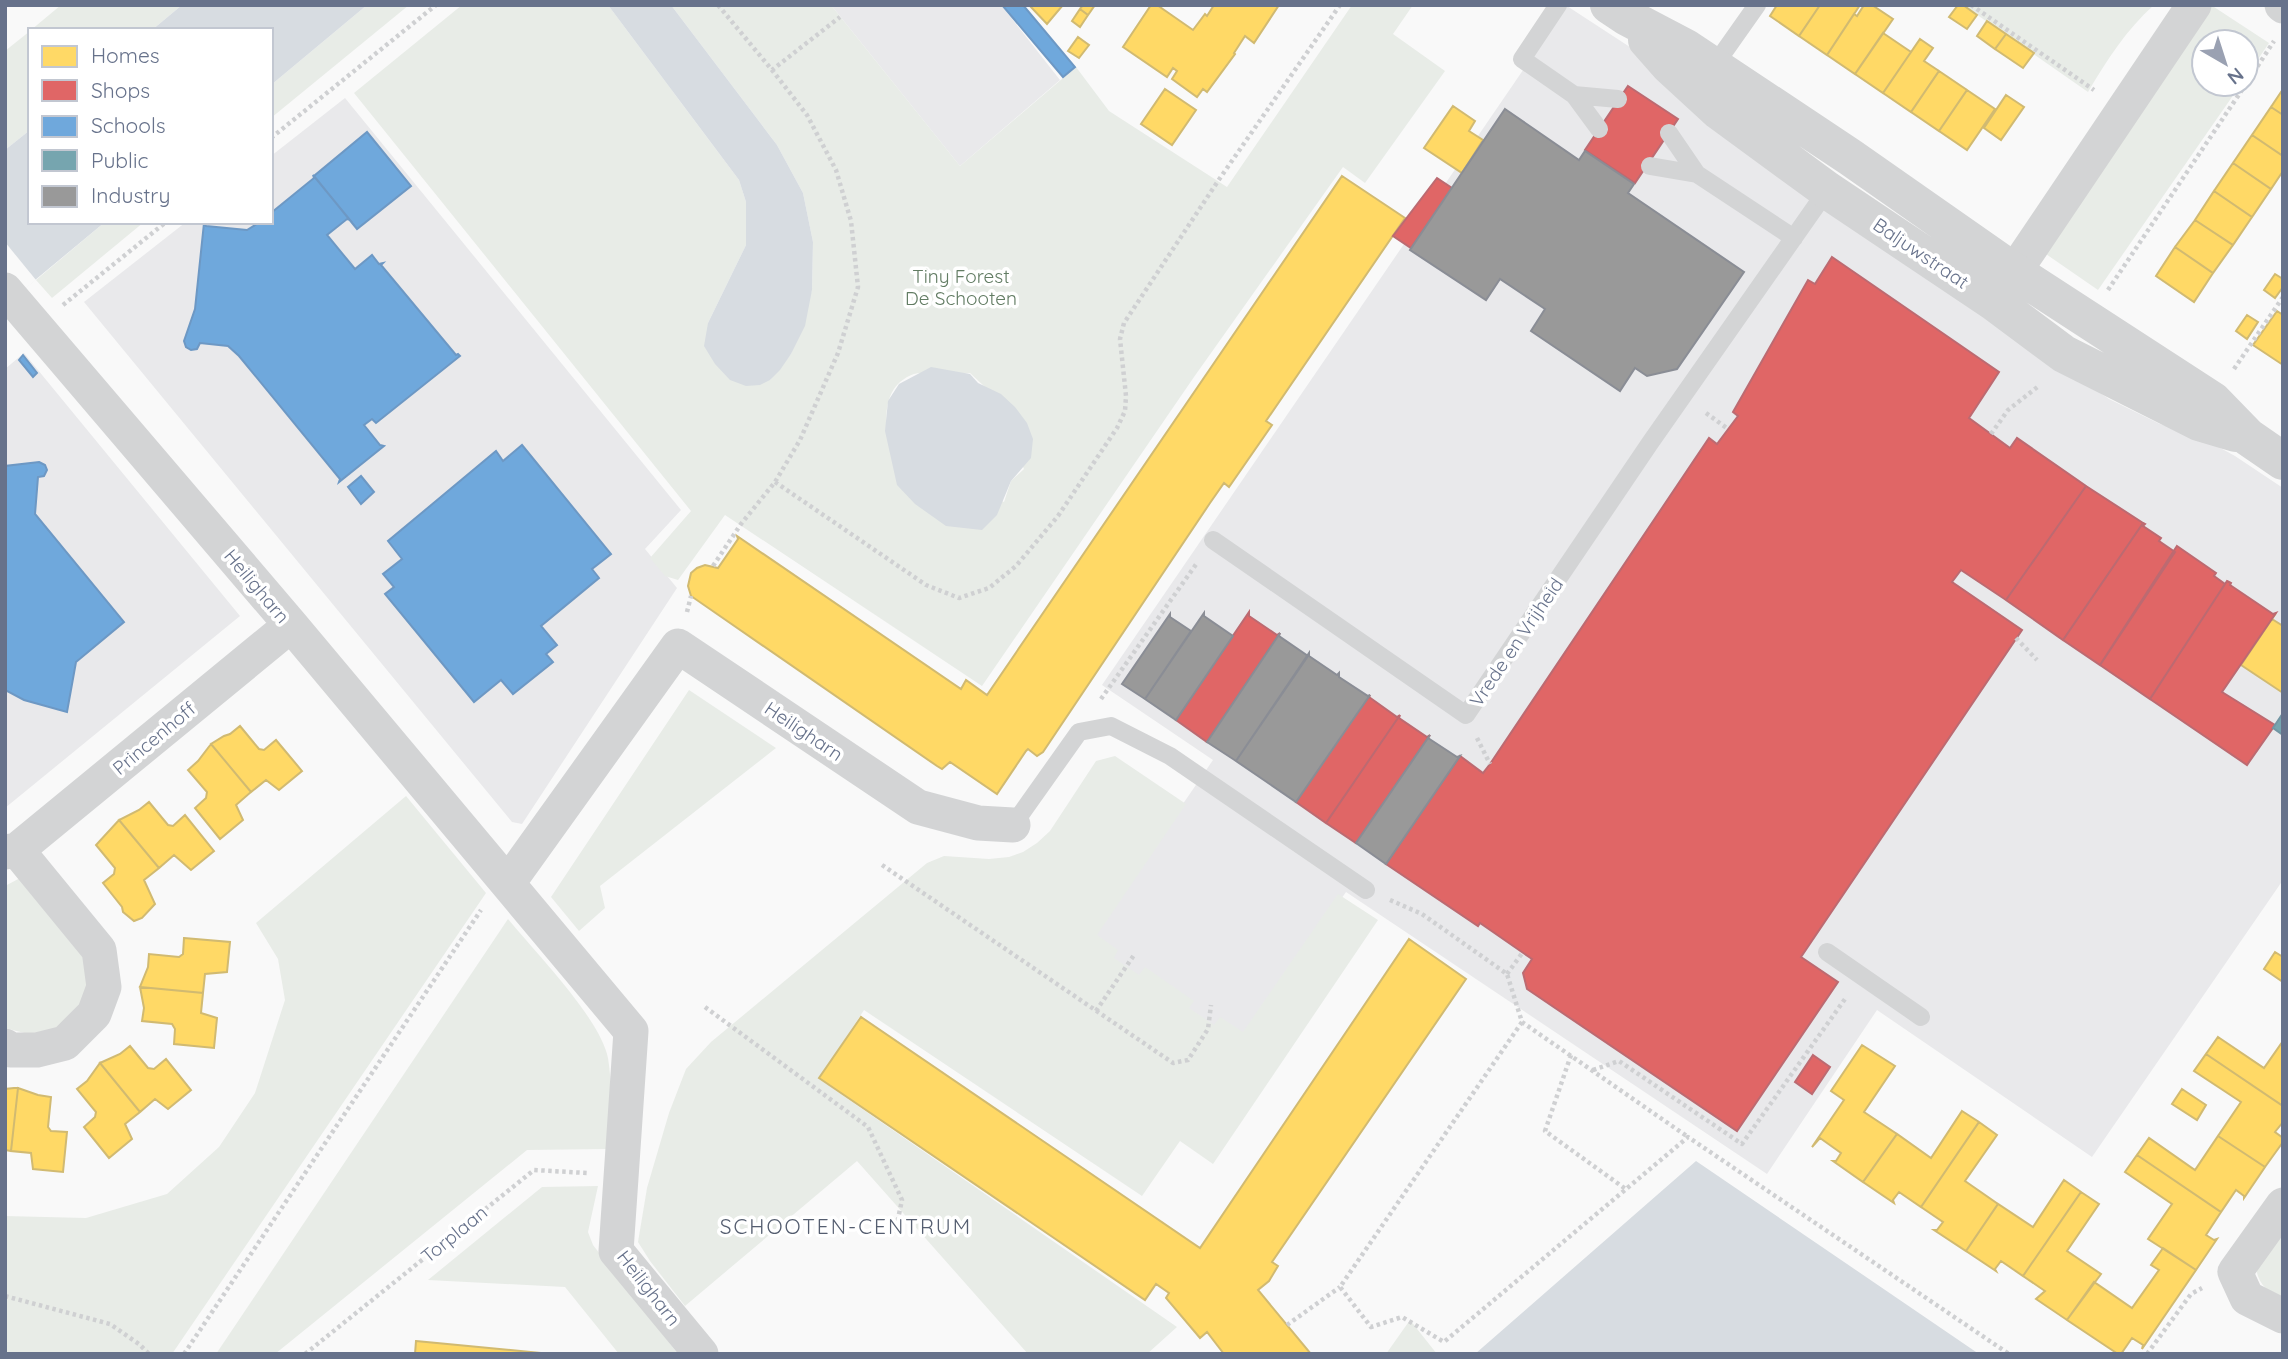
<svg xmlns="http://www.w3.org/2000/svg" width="2288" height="1359" font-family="Quicksand,sans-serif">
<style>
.built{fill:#e9e9eb}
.green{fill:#e8ece7;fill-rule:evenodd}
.water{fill:#d7dce1}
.pier{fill:#f9f9f9}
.homes{fill:#ffd966;stroke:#d1ba71;stroke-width:2}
.shops{fill:#e06666;stroke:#bc6a71;stroke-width:2}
.schools{fill:#6fa8dc;stroke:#6d98c4;stroke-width:2}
.public{fill:#76a5af;stroke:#7296a4;stroke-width:2}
.industry{fill:#999;stroke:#8a8d95;stroke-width:2}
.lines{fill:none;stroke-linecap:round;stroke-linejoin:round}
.path{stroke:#cfd0d2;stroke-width:4.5;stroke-dasharray:3.5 3.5;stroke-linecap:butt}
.service{stroke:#d3d4d5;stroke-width:18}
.minor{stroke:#d3d4d5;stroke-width:35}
.tertiary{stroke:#d3d4d5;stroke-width:38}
.labels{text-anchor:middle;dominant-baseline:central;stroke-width:7;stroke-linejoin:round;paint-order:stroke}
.street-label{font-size:19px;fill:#67728b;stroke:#fff}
.park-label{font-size:19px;fill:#627c63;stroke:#fff}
.neighbourhood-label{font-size:21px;letter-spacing:2px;fill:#555e70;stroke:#fff}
</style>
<rect width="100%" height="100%" fill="#f9f9f9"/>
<path class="built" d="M831,5H1001L1060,80L960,166Z
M1567,6L1659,66L1777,175L2109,399L2160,424L2204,439L2235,456L2283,488V880L2092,1157L1877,1010L1767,1174L1346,892L1239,1047L1085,947L1213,760L1102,685Z
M345,98L681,510L645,549L677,588L522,824L512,822L84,302L186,222H271V156Z
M24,353L240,616L5,808V369Z"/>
<path class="green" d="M61,5H182L152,30H31Z
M367,5H409L271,118V85Z
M462,5H608L739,180L746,202V245L708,323L770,380L791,354L812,290L813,242L803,193L777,145L671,5H831L960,166L1076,67L1109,111L1227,187L1352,5H1413L1393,34L1445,71L1365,183L1343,167L1194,377L982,686L725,515L678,580L665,576L650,558L691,511L354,93ZM970,373L985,387L1024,469L1011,481L1004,502L892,457C885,429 878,387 914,374C927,370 956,374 970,373Z
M1963,5H2154C2126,30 2107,60 2088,92Z
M2211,5L2269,43L2246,77V42H2204V84H2241L2098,290L2043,252Z
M30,31V130L5,150V51Z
M105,222H144L52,298L36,280Z
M689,690L776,748L600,886L605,908L579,931L551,897Z
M1115,756L1186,804L1097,935L1118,950L1114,958L1139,975L1145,967L1194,1001L1189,1008L1214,1025L1220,1017L1243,1032L1338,894L1378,920L1213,1164L1180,1141L1142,1196L864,1010L819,1079L1177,1327L1147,1354H1028L857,1161L685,1306L650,1261L638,1242L647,1188L669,1113L686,1069L711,1042L927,863L944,856L989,859L1009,857L1023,852L1037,843L1050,831L1096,761Z
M406,796L486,893L172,1354H5V1216L86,1218L167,1194L219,1147L255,1093L285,1000L278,959L256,923Z
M22,877L81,948L87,969V993L78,1012L63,1027L36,1036L5,1028V886Z
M508,919C535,952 600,1018 608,1058C613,1088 610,1118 608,1149L527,1150L275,1354H216Z
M598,1186L588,1232L593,1245L678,1354H619L565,1287L428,1280L542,1187Z
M2280,1237H2283V1300C2268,1291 2259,1286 2256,1268Z
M1410,1320L1437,1354H1386Z"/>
<path class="water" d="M182,5H367L271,85V30H152Z
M608,5H671L777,145L803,193L813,242L812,290L805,326L791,354L780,370L770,380L760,385L746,386L730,380L715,364L704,346L708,323L746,245V202L739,180Z
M30,130V222H105L5,305V150Z
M931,367L970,374L978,383L1001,394L1015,407L1027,423L1033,439L1031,458L1011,481L997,515L982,530L946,526L915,504L897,485L885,431L888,401L899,384Z
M1696,1161L1979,1354H1475Z"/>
<path class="pier" d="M5,242L36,280L5,305Z"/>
<path class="homes" d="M1029,5H1063L1047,24Z
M1083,5H1095L1088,15L1080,9Z
M1151,5H1157L1193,30L1205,14L1207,16L1214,5H1279L1254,43L1245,36L1234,53L1235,54L1207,92L1203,89L1197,97L1172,79L1177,71L1173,68L1167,77L1123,47Z
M1777,5H1820L1799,36L1770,16Z
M1820,5H1860L1827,55L1799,36Z
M1864,5H1872L1893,19L1855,74L1827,55L1854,14L1857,16Z
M1958,5H1963L1977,15L1967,29L1949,17Z
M1080,9L1088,15L1080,27L1072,21Z
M1987,21L2006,34L1995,49L1977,36Z
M1883,33L1911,52L1883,93L1855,74Z
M2006,34L2034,53L2023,68L1995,49Z
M1078,37L1089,45L1079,58L1068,51Z
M1920,39L1933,48L1924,61L1939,71L1911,112L1883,93Z
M1939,71L1967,90L1939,131L1911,112Z
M1165,89L1196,110L1172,145L1141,124Z
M2283,89V115L2271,107Z
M1967,90L1995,109L1967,150L1939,131Z
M2006,95L2024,107L2001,140L1984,128Z
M1453,106L1475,121L1469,131L1483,140L1462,173L1424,148Z
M2271,107L2283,115V156L2252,135Z
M2252,135L2283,156V171L2271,189L2233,163Z
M2233,163L2271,189L2252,217L2214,191Z
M1342,176L1405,218L1266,421L1272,425L1229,487L1224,483L1210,503L1043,752L1037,756L1028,749L1026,751L997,794L950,762L942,769L937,766L691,596L688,586L691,573L697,568L705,565L718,568L738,539L737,536L961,689L966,680L987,695Z
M2214,191L2252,217L2233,245L2195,220Z
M2195,220L2233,245L2213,273L2175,247Z
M2175,247L2213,273L2194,302L2156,276Z
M2275,274L2283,279V287L2275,298L2264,290Z
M2277,311L2283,315V365L2253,345Z
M2247,315L2258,322L2247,339L2236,331Z
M2276,613L2272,619L2283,626V693L2241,665Z
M240,726L259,749L264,750L276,740L302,771L279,790L266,780L251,792L211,744L224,736L230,734Z
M211,744L251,792L236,805L243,820L220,839L195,808L206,798L207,792L188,770L198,761Z
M149,802L168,825L173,826L185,815L214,851L191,870L174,855L159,868L119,820L139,810Z
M119,820L159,868L144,880L155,904L142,918L134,921L123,912L122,907L103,883L114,874L115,868L96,845Z
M184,938L230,942L227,972L205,974L203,993L140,987L148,967L149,954L179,957L183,954Z
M1409,939L1466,979L1272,1262L1278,1266L1269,1281L1258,1290L1311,1354H1224L1207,1332L1200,1338L1166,1298L1169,1293L1156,1284L1145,1300L819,1078L861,1017L1200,1248Z
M2275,952L2283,957V982L2264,969Z
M140,987L203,993L201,1013L217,1018L214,1048L174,1044L175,1029L172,1024L142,1021L144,1008Z
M2218,1037L2264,1068L2283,1041V1106L2206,1054Z
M1862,1045L1895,1066L1864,1112L1897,1134L1863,1182L1833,1161H1836L1841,1153L1820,1138L1812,1147L1844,1100L1831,1091Z
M130,1046L148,1068L154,1069L166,1059L191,1090L168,1109L155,1099L140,1112L100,1063L120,1054Z
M2206,1054L2283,1106V1122L2275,1132L2283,1138V1142L2265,1167L2218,1136L2241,1102L2194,1071Z
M100,1063L140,1112L125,1124L132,1139L109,1158L84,1127L95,1117L96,1112L77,1089L87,1081Z
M14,1088H18L11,1151L5,1150V1089Z
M18,1088L38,1095L51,1097L48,1127L51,1131L67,1132L63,1172L33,1169L31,1153L11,1151Z
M2182,1089L2206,1105L2197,1120L2172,1104Z
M1962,1111L1979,1122L1921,1207L1899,1192L1893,1200L1894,1203L1863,1182L1897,1134L1931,1158Z
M1979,1122L1997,1135L1965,1181L1998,1204L1966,1251L1934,1230H1937L1943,1222L1921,1207Z
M2218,1136L2265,1167L2244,1198V1196L2236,1190L2221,1212L2137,1155L2149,1138L2195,1170Z
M2137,1155L2221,1212L2206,1235L2214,1240L2217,1239L2196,1270L2148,1239L2172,1204L2125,1172Z
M2064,1180L2081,1192L2023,1276L2001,1261L1995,1269L1996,1271L1966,1251L1998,1204L2033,1227Z
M2081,1192L2099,1204L2067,1251L2101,1274L2067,1320L2036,1299L2045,1291L2023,1276Z
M2163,1248L2196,1270L2142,1349L2143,1345L2132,1338L2121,1354H2118L2067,1320L2094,1282L2132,1308L2159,1270L2151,1265Z
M416,1341L551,1354H415Z"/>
<path class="shops" d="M1628,86L1678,119L1635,183L1585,150Z
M1437,178L1452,188L1411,248L1393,236Z
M1832,257L1999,372L1969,418L2010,448L2017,438L2086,486L2006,600L1961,570L1952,582L2022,630L1801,957L1838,982L1737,1131L1527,989L1523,973L1532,959L1480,923L1478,926L1386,864L1460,756L1483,773L1490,764L1709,438L1717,444L1738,416L1733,412L1808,280L1815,284Z
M2086,486L2143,523L2063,640L2006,600Z
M2143,523L2145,524L2143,526L2161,538L2159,541L2175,552L2100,665L2063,640Z
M2177,546L2216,573L2214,576L2225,584L2150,699L2100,665Z
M2227,581L2231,583L2230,585L2273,614L2276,613L2222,692L2275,725L2247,765L2150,699Z
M1249,612V616L1277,635L1280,633L1207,742L1176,720Z
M1370,695L1369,697L1397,717L1400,715L1326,823L1296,802L1338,740Z
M1400,715L1399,718L1427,737L1430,735L1356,843L1326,823Z
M1813,1055L1830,1067L1812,1094L1795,1082Z"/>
<path class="schools" d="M1002,5H1023L1075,67L1063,77Z
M367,132L411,186L357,229L314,176Z
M313,175L350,220L347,219L327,235L355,269L372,255L379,264L383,263L381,265L456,355L458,354L460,356L376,423L372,419L364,425L380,445L384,446L339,482L340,479L239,356L228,346L200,343L197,349L191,350L186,347L184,341L195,309L204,223L206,226L247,230L260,222H271V213L314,178Z
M23,355L37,373L33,377L19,360Z
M522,445L611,554L592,569L599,578L541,626L557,645L546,654L553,662L513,694L501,680L474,702L385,594L394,587L383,574L402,559L388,541L496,451L503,461Z
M39,462L45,465L47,470L44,476L38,477L35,514L124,622L76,662L67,712L24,700L5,690V466Z
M361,476L374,492L361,504L348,487Z"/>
<path class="public" d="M2283,713V735L2273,728Z"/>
<path class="industry" d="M1505,109L1579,160L1585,151L1634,184L1628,193L1744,272L1677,369L1647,376L1635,368L1620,391L1531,331L1545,309L1500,279L1486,300L1410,250Z
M1204,613V616L1233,636L1176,720L1145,699Z
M1170,614V617L1191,631L1145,699L1122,684Z
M1280,633L1279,636L1308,656L1236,761L1207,742Z
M1309,653V656L1337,675L1339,673V677L1368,696L1370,695L1296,802L1236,761Z
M1430,735L1428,738L1457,757L1460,756L1386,864L1356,843Z"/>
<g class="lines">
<path class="path" d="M718,5L772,70L840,17
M1971,5L2094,90
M2246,84L2274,41
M271,138L436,5
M2108,290L2246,84
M63,305L166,222
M2234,369L2283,297
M1706,413L1728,429
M1991,434L2008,410L2040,385
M775,482L926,585L959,598L989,588L1016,566L1058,516L1117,428L1125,411L1126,396L1120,339L1124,323L1218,181L1340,5
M713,566L741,524L775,482L800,440L838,353L858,287L851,221L836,170L807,115L772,70
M687,612L691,596
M2016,638L2037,660
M1101,699L1197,563
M1477,738L1490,764
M882,865L1173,1063L1188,1060L1208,1029L1211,1005
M1390,900L1422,914L1507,974L1522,1022L1688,1137
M1507,974L1523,952
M705,1007L868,1127L902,1200L895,1233
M1096,1011L1134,955
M1522,1022L1340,1287L1371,1327L1402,1317L1444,1342L1688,1137L2009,1354
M1571,1055L1545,1131L1627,1190
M1593,1070L1619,1061L1742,1144L1845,999
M5,1296L110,1324L139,1344L149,1354
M1287,1325L1340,1287
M184,1354L481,910
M305,1354L534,1170L587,1173
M2147,1354L2191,1294L2202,1288"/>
<path class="service" d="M1558,5L1522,59L1574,95L1618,99
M1714,66L1757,5
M1574,95L1599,129
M1669,133L1697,174L1794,238
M1650,166L1697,174
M1213,540L1466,715L1650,443L1830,186
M1013,825L1079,732L1111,726L1170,756L1366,890
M1827,952L1921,1017"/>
<path class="minor" d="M2282,5L2283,6
M5,290L291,625L631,1031L616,1251L701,1354
M1998,296L2194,5
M5,852L17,850L291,625
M508,883L678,646L918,807L978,823L1013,825
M5,1046L10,1050H37L65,1043L94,1014L104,987L99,950L17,850
M2283,1205L2235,1272L2247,1298L2283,1316"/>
<path class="tertiary" d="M1609,5L1627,17L1686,48L1850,157L2013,271L2213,401L2248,437L2283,461
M1647,40L1669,65L1719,111L1827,190L1994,302L2064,354L2199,422L2236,433"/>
</g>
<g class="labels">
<g class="street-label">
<text transform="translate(1921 253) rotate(34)">Baljuwstraat</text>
<text transform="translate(257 586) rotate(50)">Heiligharn</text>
<text transform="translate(1516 642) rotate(-56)">Vrede en Vrijheid</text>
<text transform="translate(804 731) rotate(34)">Heiligharn</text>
<text transform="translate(154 738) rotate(-40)">Princenhoff</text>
<text transform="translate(454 1234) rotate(-39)">Torplaan</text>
<text transform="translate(649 1288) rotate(52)">Heiligharn</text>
</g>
<g class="park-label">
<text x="961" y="276">Tiny Forest<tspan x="961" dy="22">De Schooten</tspan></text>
</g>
<g class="neighbourhood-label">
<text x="846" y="1226">SCHOOTEN-CENTRUM</text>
</g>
</g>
<rect width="2288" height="1359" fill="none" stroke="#67728b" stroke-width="14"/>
<rect x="28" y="28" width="245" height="196" fill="#ffffff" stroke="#c2c7d1" stroke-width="2"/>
<rect x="42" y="46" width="35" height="21" fill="#ffd966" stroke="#c2c7d1" stroke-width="2"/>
<text x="91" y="63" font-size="21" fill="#67728b">Homes</text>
<rect x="42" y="80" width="35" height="21" fill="#e06666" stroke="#c2c7d1" stroke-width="2"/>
<text x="91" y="98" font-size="21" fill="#67728b">Shops</text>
<rect x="42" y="116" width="35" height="21" fill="#6fa8dc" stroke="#c2c7d1" stroke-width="2"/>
<text x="91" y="133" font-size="21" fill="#67728b">Schools</text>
<rect x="42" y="150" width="35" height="21" fill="#76a5af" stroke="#c2c7d1" stroke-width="2"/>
<text x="91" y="168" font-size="21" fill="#67728b">Public</text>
<rect x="42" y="186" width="35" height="21" fill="#999999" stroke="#c2c7d1" stroke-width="2"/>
<text x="91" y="203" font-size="21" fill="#67728b">Industry</text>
<g transform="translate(2225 63) rotate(141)"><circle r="33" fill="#ffffff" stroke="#c2c7d1" stroke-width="2"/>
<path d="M0-5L12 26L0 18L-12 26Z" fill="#9aa1b2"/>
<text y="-10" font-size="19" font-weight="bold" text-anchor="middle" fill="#67728b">N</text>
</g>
</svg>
